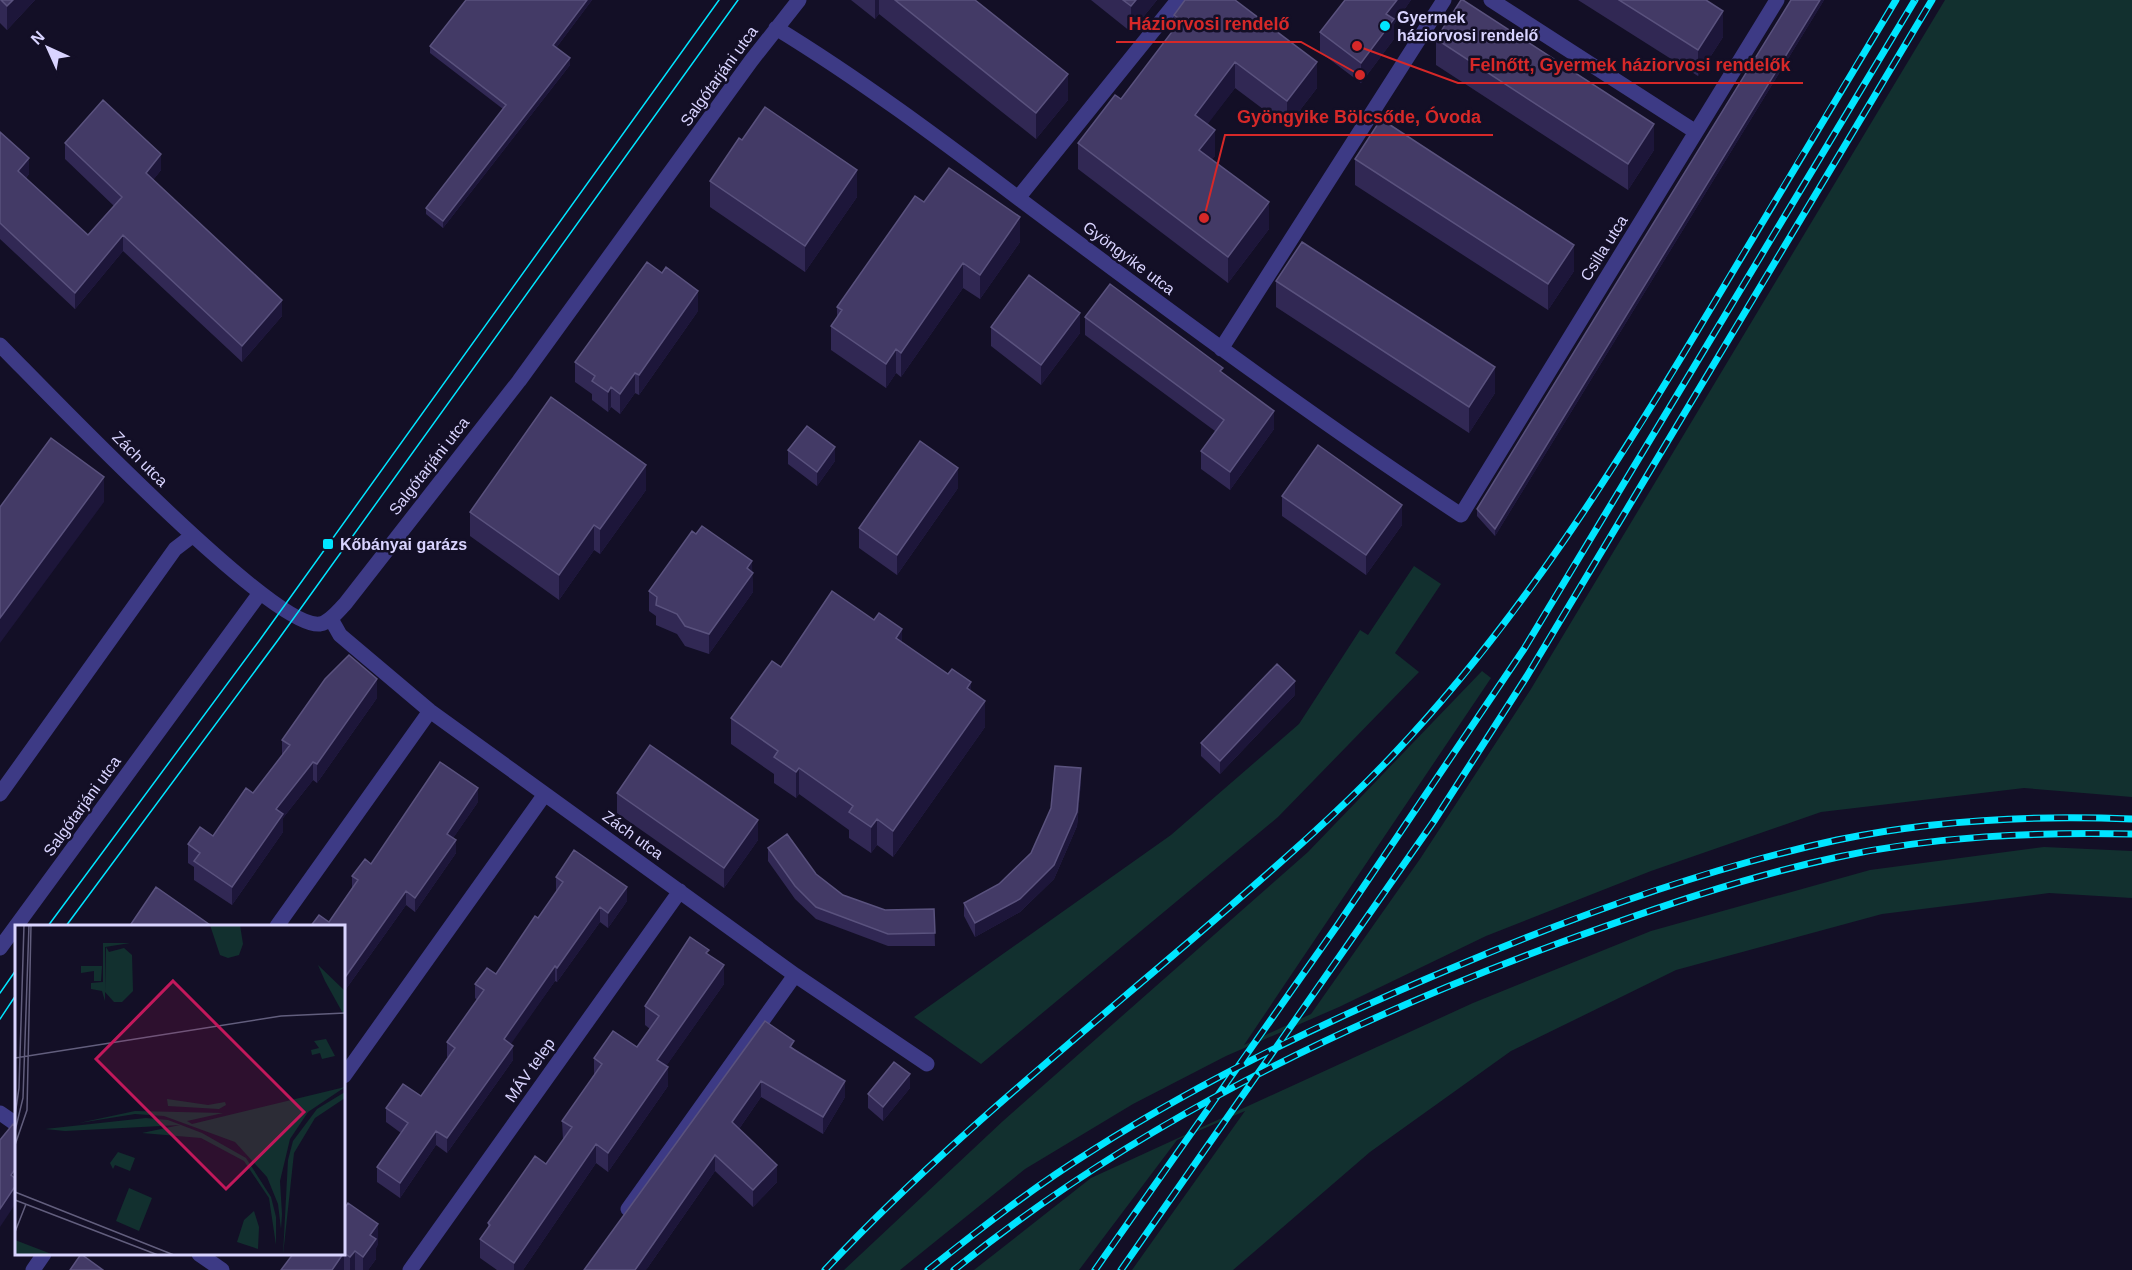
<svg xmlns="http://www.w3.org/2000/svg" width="2132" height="1270" font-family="Helvetica,sans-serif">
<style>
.green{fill:#12302f}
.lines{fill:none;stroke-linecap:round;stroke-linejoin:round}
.minor{stroke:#3d3a85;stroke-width:15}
.tram{stroke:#00e5ff;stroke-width:1.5}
.rail-casing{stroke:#00e5ff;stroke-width:7}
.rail{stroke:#130f26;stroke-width:4.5;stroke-dasharray:14;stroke-linecap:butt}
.wall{fill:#312854}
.shaded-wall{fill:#1d163a}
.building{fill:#433a66;stroke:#5a527e;stroke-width:1.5}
.poi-dot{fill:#00e5ff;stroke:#130f26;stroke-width:2}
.labels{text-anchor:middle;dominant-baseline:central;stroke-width:5;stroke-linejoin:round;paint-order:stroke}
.poi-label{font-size:16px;font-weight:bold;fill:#d9d4ff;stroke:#130f26;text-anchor:start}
.street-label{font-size:16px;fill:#d9d4ff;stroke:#130f26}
.inset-road{fill:none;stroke:#625e7d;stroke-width:1.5}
.view{fill:#c2185b;fill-opacity:0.15;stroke:#c2185b;stroke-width:3}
.inset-edge{fill:none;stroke:#d9d4ff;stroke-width:3}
.leader{fill:none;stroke:#d62828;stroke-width:2}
.callout-dot{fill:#d62828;stroke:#130f26;stroke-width:2}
.callout-label{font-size:18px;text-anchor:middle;font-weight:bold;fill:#d62828;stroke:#130f26;stroke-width:5;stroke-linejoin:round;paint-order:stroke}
</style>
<rect width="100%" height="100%" fill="#130f26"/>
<path class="green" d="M1945,0H2132V797L2024,788L1821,812L1651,871L1486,936L1339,1007L1226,1056L1133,1104L1025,1169L900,1270H844L1003,1121L1308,852L1482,671L1491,678L1244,1045L1311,1014L1420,859L1531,689Z
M1414,566L1441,584L1395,653L1419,672L1278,817L981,1064L914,1017L1171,835L1299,724L1360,630L1368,635Z
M2044,847L2132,851V898L2049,893L1882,914L1676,970L1511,1051L1370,1152L1233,1270H1132L1245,1111L1177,1140L1079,1270H974L1091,1178L1473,1003L1651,931L1870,870Z"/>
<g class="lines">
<path class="minor" d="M1491,0L1696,132
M776,28C876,89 971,163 1065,233C1195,330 1326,426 1461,515L1777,0
M1018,198L1178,0
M0,345C44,389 272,630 320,624C330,622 338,611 345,604L519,381L751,61L799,0
M1221,349L1444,0
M331,619L340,635L430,711L795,975L927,1064
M0,794L175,549L192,536
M277,926L430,711
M0,948L260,593
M344,1076L545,794
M0,1113L16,1124
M628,1209L795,975
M199,1254L222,1270
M33,1270L44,1254
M410,1270L680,891"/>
<path class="tram" d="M48,926L259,641L719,0
M66,926L278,640L738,0
M0,993L16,970
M0,1019L16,995"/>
<g class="rail-casing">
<path id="rail" d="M825,1270C946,1141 1086,1031 1219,916C1279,864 1338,813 1392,756C1520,621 1619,462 1714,303C1774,202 1835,101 1896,0
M928,1270C981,1228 1035,1186 1093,1150C1208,1077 1332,1018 1457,966C1580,914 1707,868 1837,840C1934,820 2034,815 2132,819
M954,1270C1134,1124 1346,1022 1562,942C1653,909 1744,877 1838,857C1935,836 2034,832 2132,834
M1095,1270L1339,923L1524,649L1915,0
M1121,1270L1434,821L1527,676L1932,0"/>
</g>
<use href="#rail" class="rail"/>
</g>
<path class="wall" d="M0,0H35L7,30L0,23Z
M466,0H592L556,48L570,65L443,228L426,214V208L503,109L430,53V46Z
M851,0H975L1068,100L1036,139L879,14L875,19Z
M1091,0H1157L1131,32Z
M1345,0H1411L1394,24V39L1361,83L1320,52V32Z
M1578,0H1706L1723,37L1698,76Z
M1791,0H1824L1495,536L1477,516V509Z
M1174,15L1317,88L1287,127L1235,88L1207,124L1215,156L1212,159L1269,229L1228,283L1078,169V143L1121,99L1174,29Z
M1436,39L1654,150L1628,190L1436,65Z
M0,132L29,174L26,178L88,235L114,206L65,159V143L161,170L153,180L282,316L242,362L123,251L75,309L0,239Z
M742,140L857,197L805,272L710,207V181Z
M1355,159L1574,271L1548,310L1355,185Z
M924,202L1020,242L980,299L963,288L901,377L896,373L886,388L831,350V326L837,317V307Z
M1276,281L1495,393L1469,433L1276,307Z
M698,311L639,395L635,393L620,414L611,407L608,412L592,400V394L575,382V362Z
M1085,317L1274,429L1230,490L1201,469V451L1215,431L1085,335Z
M991,327L1080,333L1041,385L991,346Z
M788,450L835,461L817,486L788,464Z
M958,488L897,575L859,548V528Z
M646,490L600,554L594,550L559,600L470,536V512Z
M1282,496L1402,525L1366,575L1282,516Z
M752,572L753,592L709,654L685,646L677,634L656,625V616L649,611V591Z
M902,642L971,691L985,727L893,857L877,845L871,853L849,838V830L799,794L796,798L774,783V774L731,744V718L781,667Z
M1295,695L1220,774L1201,756V743Z
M377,698L317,783L313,780L283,818V832L232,905L194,880V867L188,863V844L213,836L253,793L282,755V740Z
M1081,781L1077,826L1054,879L1020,912L975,937L964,916V903L999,884L1031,853Z
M617,793L758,840L724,888L617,813Z
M478,802L453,838L456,853L415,912L406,905L346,989L344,987V927L329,922L352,888V876L371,864Z
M768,848L816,874L843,895L885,910L934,909L935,946H888L816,919L795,899L768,861Z
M556,877L627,901L608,928L600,922L557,982L555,981L510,1044L513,1060L447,1153L436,1145L400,1198L377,1182V1167L401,1133L386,1122V1108L421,1096L448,1057H447V1042L477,1000L475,998V984L496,974L538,918L556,892Z
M709,955L724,984L666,1066L668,1086L608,1172L596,1163L523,1270H497L480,1258V1239L488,1228V1223L546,1164L563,1140L562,1121L594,1075V1058L637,1047L650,1029L645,1025V1006Z
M765,1021L845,1097L823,1134L761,1097L739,1129L777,1182L753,1207L715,1171L646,1270Z
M910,1088L883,1121L868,1108V1094Z
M378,1244L376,1248V1259L368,1270H281L293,1254Z"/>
<path class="shaded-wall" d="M13,0H35L7,30V6Z
M587,0H592L553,52V45Z
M875,0H879V14L875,19Z
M1136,0H1157L1131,32V6Z
M1397,0H1411L1394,24V39L1361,83V63L1386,14Z
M1820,0H1824L1495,536V529Z
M1723,11V37L1698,76V50Z
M570,58V65L443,228V221Z
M1235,62V88L1195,141V115Z
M1317,62V88L1287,127V101Z
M1068,74V100L1036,139V113Z
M1654,124V150L1628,190V164Z
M1215,130V156L1199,176V150Z
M161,154V170L146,189V173Z
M29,158V174L18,187V171Z
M857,170V197L805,272V246Z
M1269,202V229L1228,283V257Z
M1020,217V242L980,299V275Z
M123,235V251L75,309V293Z
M1574,245V271L1548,310V284Z
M963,263V288L901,377V353Z
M698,291V311L639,395V375Z
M282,300V316L242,362V346Z
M1080,313V333L1041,385V365Z
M896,349V373L886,388V364Z
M1495,367V393L1469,433V407Z
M635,373V393L620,414V394Z
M611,387V407L608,412V392Z
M1274,411V429L1230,490V472Z
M835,447V461L817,486V472Z
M646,465V490L600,554V529Z
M958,468V488L897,575V555Z
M104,477V502L0,643V618Z
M1402,505V525L1366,575V555Z
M594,525V550L559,600V575Z
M752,561L753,592L709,654V634L747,568Z
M902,629V655L896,638Z
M377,679V698L317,783V764Z
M1295,681V695L1220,774V761Z
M971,682V708L967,688Z
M985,701V727L893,857V831Z
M313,762V780L283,818V832L232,905V887L276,809Z
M799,768V794L796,798V772Z
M1081,768V781L1077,826L1054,879L1020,912L975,937V923L1020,899Z
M478,788V802L447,847V834Z
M877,819V845L871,853V827Z
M758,820V840L724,888V868Z
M456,840V853L415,912V898Z
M627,887V901L608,928V913Z
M406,891V905L346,989V976Z
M600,907V922L557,982V968Z
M724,965V984L657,1079V1060Z
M555,966V981L504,1054V1039Z
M513,1046V1060L447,1153V1138Z
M668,1067V1086L608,1172V1153Z
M910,1074V1088L883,1121V1107Z
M761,1081V1097L732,1139V1122Z
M845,1081V1097L823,1134V1117Z
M436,1131V1145L400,1198V1183Z
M596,1144V1163L523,1270H514V1263Z
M715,1155V1171L646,1270H635Z
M777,1165V1182L753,1207V1190Z
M16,1168V1203L0,1227V1209L11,1175Z
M378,1224V1244L376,1248V1259L368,1270H363V1257L370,1235Z
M355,1251V1270H350V1257Z
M344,1253V1270H332Z"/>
<path class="building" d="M1,0H13L7,6Z
M466,0H587L553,45L570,58L443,221L426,208L506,105L430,46Z
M895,0H975L1068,74L1036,113Z
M1123,0H1136L1131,6Z
M1185,0H1235L1317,62L1287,101L1235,62L1195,115L1215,130L1199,150L1269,202L1228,257L1078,143L1115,95L1121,99L1181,20L1174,15Z
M1345,0H1397L1386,14L1394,19L1361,63L1320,32Z
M1461,0H1463L1654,124L1628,164L1436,39Z
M1619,0H1706L1723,11L1698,50Z
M1791,0H1820L1495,529L1477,509Z
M103,100L161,154L146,173L282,300L242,346L123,235L75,293L0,223V132L29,158L18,171L88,235L122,197L65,143Z
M765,107L857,170L805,246L710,181L739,138L742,140Z
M1381,119L1574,245L1548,284L1355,159Z
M949,168L1020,217L980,275L963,263L901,353L896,349L886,364L831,326L842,310L837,307L915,196L924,202Z
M1302,242L1495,367L1469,407L1276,281Z
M647,262L662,273L666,267L698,291L639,375L635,373L620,394L611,387L608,392L592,381L595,376L575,362Z
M1029,275L1080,313L1041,365L991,327Z
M1110,284L1223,368L1220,371L1274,411L1230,472L1201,451L1224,420L1085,317Z
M551,397L646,465L600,529L594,525L559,575L470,512Z
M807,426L835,447L817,472L788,450Z
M51,438L104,477L0,618V507Z
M920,441L958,468L897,555L859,528Z
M1318,445L1402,505L1366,555L1282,496Z
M702,526L752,561L747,568L753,573L709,634L685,626L677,614L656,605L657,597L649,591L692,531L696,534Z
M832,591L874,620L879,613L902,629L896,638L948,674L952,669L971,682L967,688L985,701L893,831L877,819L871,827L849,812L853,806L799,768L796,772L774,757L778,751L731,718L772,661L781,667Z
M349,655L377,679L317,764L313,762L276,809L283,814L232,887L194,861L200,853L188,844L200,827L213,836L246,788L253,793L290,745L282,740L325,679Z
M1277,664L1295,681L1220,761L1201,743Z
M650,745L758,820L724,868L617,793Z
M440,762L478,788L447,834L456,840L415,898L406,891L346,976L344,974V927H310L319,915L329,922L358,880L352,876L365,859L371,864Z
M1055,766L1081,768L1077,812L1054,865L1020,899L975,923L964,903L999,884L1031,853L1051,808Z
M787,834L816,874L843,895L885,910L934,909L935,933L888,934L816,907L795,886L768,848Z
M574,850L627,887L608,913L600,907L557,968L555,966L504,1039L513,1046L447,1138L436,1131L400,1183L377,1167L408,1123L386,1108L403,1084L421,1096L455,1048L447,1042L484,990L475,984L487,968L496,974L535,916L538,918L563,882L556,877Z
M156,887L213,927H129Z
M690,937L709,950L706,953L724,965L657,1060L668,1067L608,1153L596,1144L514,1263L480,1239L490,1225L488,1223L535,1156L546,1164L572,1127L562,1121L602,1064L594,1058L613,1031L637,1047L659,1016L645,1006Z
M765,1021L794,1041L790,1047L845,1081L823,1117L761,1081L732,1122L777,1165L753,1190L715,1155L635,1270H584Z
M894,1062L910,1074L883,1107L868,1094Z
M13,1124L16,1127V1168L11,1175L16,1179V1185L0,1209V1140Z
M348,1203L378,1224L370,1235L376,1239L363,1257L355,1251L350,1257L344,1253V1209Z
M81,1254L103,1270H70Z
M293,1254H343L332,1270H281Z"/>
<g class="poi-dot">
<circle cx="1385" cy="26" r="6"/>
<rect x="322" y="538" width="12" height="12" rx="3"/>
</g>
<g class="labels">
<g class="poi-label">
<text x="1397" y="17">Gyermek<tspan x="1397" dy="18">háziorvosi rendelő</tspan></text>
<text x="340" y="544">Kőbányai garázs</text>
</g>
<g class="street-label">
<text transform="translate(719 76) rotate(-54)">Salgótarjáni utca</text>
<text transform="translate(1604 248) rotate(-58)">Csilla utca</text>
<text transform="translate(1129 258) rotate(37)">Gyöngyike utca</text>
<text transform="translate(140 459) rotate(45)">Zách utca</text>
<text transform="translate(429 466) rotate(-52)">Salgótarjáni utca</text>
<text transform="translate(82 806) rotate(-54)">Salgótarjáni utca</text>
<text transform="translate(633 835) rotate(36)">Zách utca</text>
<text transform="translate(530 1070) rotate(-55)">MÁV telep</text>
</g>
</g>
<g transform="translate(15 925)">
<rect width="330" height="330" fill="#130f26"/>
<path d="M195,0H225L228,19L224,30L213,33L205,30ZM88,18H115L90,22V76L87,66L76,64V58L88,57ZM91,22L94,27L109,23L117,30L118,66L107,77H99L90,67ZM303,40L330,66V92L310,56ZM66,41H87L86,56H79V46L66,48ZM311,114L320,131L307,134L305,128L297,130L296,125L304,123L299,116ZM330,162L293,187L275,214L265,256L267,289L266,304L263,279L252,252L220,217L149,191L120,189L64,198L120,186L208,188L172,196L177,199ZM330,167V173L300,193L279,228L268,330L273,235L278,216L302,184ZM152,174L193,180L210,177L211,180L204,184L153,181ZM131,193L153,195L187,208L231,233L256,272L261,292V320L254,273L229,236L186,213L127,208L165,200L50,206L30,204ZM103,227L120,233L115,246L100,240L98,244L95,238ZM114,263L137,273L124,306L101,296ZM239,286L244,302L243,324L222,317L229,295ZM0,315L39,330H0Z" fill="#12302f"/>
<path class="inset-road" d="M0,133L266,91L330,88M0,191L4,163L9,0M0,206L8,173L14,0M0,220L12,185L16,0M0,267L159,330M0,275L143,330M0,307L11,279"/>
<path class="view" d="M158,56L289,187L211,264L81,134Z"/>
<rect width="330" height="330" class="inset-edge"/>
</g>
<path class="leader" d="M1360 75L1301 42H1116M1357 46L1458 83H1803M1204 218L1225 135H1493"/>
<g class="callout-dot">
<circle cx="1360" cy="75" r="6"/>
<circle cx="1357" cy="46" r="6"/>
<circle cx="1204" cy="218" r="6"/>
</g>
<g class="callout-label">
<text x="1209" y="30">Háziorvosi rendelő</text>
<text x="1630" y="71">Felnőtt, Gyermek háziorvosi rendelők</text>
<text x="1359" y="123">Gyöngyike Bölcsőde, Óvoda</text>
</g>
<g transform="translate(48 48) rotate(315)" stroke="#130f26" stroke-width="4.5" paint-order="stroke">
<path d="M0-4.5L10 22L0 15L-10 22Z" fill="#d9d4ff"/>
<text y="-9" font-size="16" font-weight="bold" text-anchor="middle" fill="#d9d4ff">N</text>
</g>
</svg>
